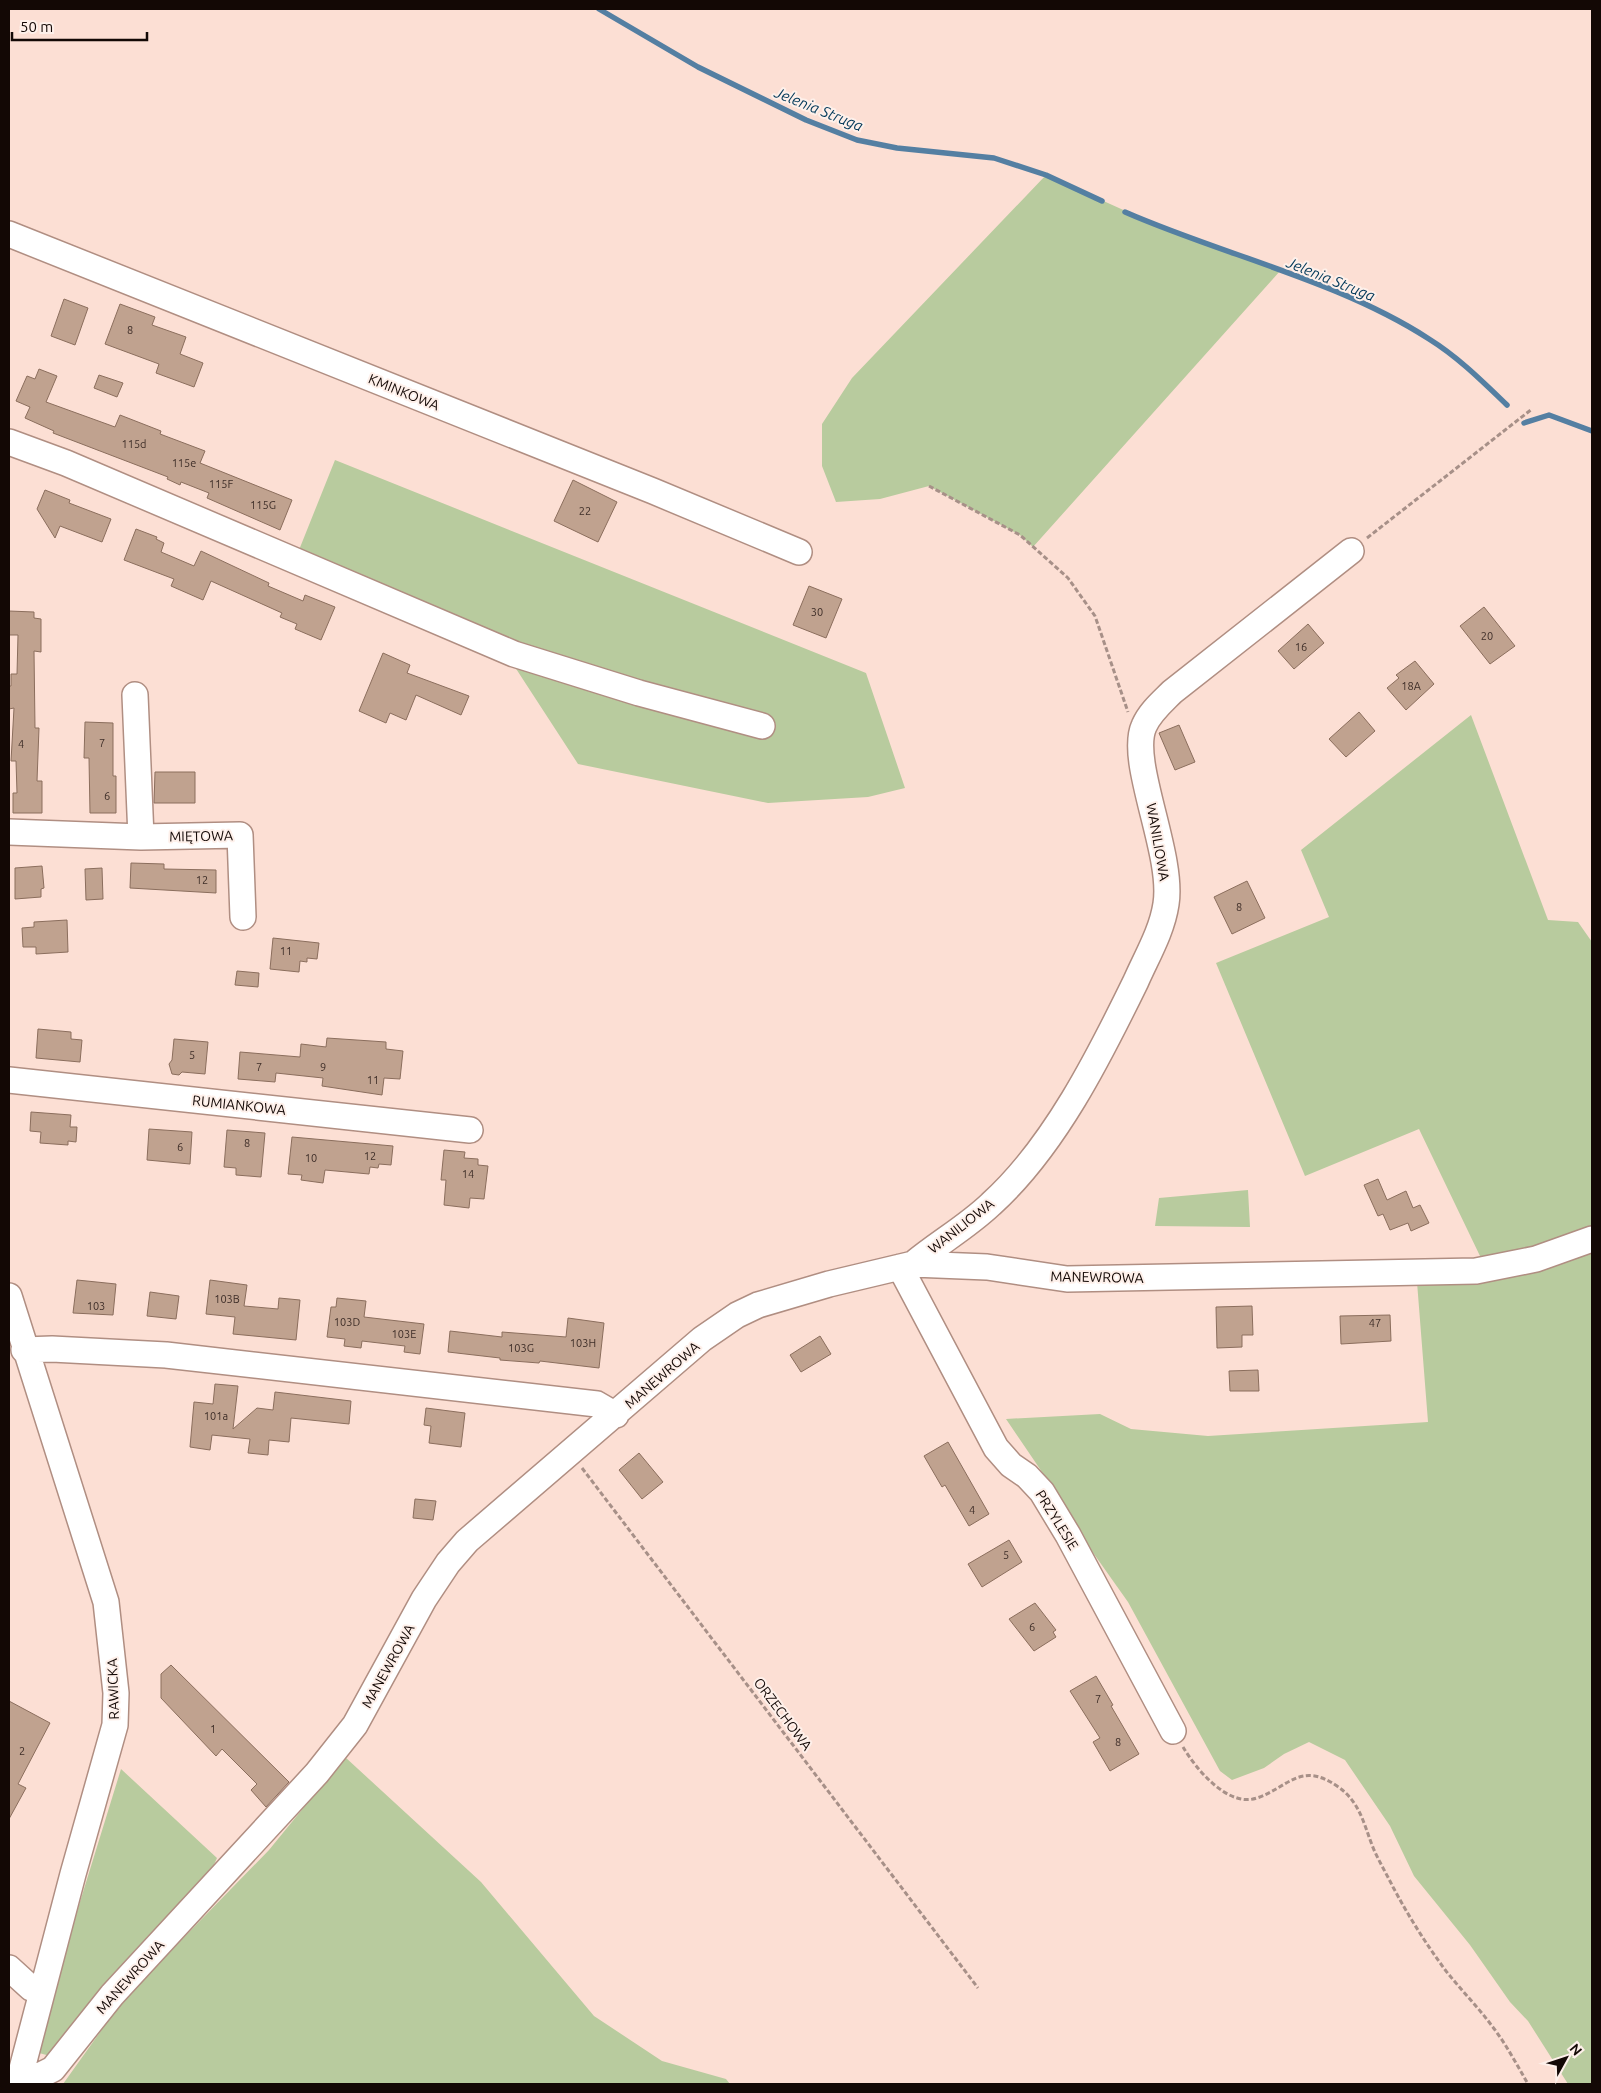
<svg xmlns="http://www.w3.org/2000/svg" width="1601" height="2093" font-family="Ubuntu,sans-serif">
<style>
.green{fill:#b8cb9e}
.lines{fill:none;stroke-linecap:round;stroke-linejoin:round}
.stream{stroke:#547fa2;stroke-width:5.5}
.building{fill:#c0a28f;stroke:#8b6e5d}
.minor-casing{stroke:#b08e82;stroke-width:28}
.path{stroke:#a79088;stroke-width:3;stroke-dasharray:5 2.5;stroke-linecap:butt}
.minor{stroke:#fff;stroke-width:25}
.labels{text-anchor:middle;dominant-baseline:central;stroke-width:4;stroke-linejoin:round;paint-order:stroke}
.number-label{font-size:11px;fill:#3e2e28}
.street-label{font-size:14px;fill:#130805;stroke:#fef0ea}
.water-label{font-size:15px;font-style:italic;fill:#023859;stroke:#fef0ea}
</style>
<rect width="100%" height="100%" fill="#fcdfd4"/>
<path class="green" d="M1046,175L1172,232L1280,271L1033,547L1020,535L929,486L880,499L836,502L822,466V424L852,378Z
M335,460L866,673L905,788L868,797L768,803L578,764L511,661L295,560Z
M1471,715L1548,920L1578,922L1592,942V2084H1568L1528,2021L1510,2002L1470,1945L1414,1876L1390,1826L1345,1760L1309,1742L1284,1754L1264,1768L1232,1780L1220,1771L1128,1602L1072,1523L1059,1497L1006,1419L1100,1414L1131,1429L1208,1436L1428,1422L1417,1282L1487,1279L1480,1256L1419,1129L1305,1176L1216,963L1329,917L1301,850Z
M1248,1190L1250,1227L1155,1226L1159,1198Z
M345,1757L481,1882L594,2016L662,2061L726,2079L730,2084H63L123,2000L269,1850Z
M121,1769L217,1858L207,1880L54,2057L39,2053L71,1931Z"/>
<g class="lines">
<path class="stream" d="M599,9L698,67L806,120L857,140L897,148L994,158L1046,175L1102,201
M1125,212C1223,255 1340,281 1429,339C1458,357 1482,381 1507,405
M1524,423L1549,415L1592,431"/>
</g>
<path class="building" d="M64,299L88,308L75,345L51,336Z
M120,304L155,317L152,325L186,337L180,354L203,363L194,387L156,373L159,364L105,344Z
M39,369L57,376L46,402L115,427L120,415L161,431L160,434L205,451L200,463L292,500L280,530L207,498L209,493L181,482L180,485L167,479L168,477L53,433L54,431L25,418L30,407L16,401L27,376L35,379Z
M99,375L123,383L117,397L94,388Z
M573,480L617,502L598,542L554,521Z
M45,490L70,500L69,503L111,519L102,542L60,526L55,538L37,509Z
M136,529L157,537L156,539L164,543L161,552L194,566L201,551L269,583L268,586L303,601L305,595L335,607L321,640L295,629L297,624L280,617L282,613L211,581L203,600L171,586L174,579L124,560Z
M809,586L842,599L826,638L793,625Z
M1484,607L1515,646L1490,664L1460,626Z
M9,611L34,612V618L41,619V652L34,651L35,728H39L37,781H42V813H13V793H17L16,761H11L14,708L9,709V686H11V674H17L18,635H9Z
M1308,624L1324,643L1294,669L1278,651Z
M383,653L410,665L407,673L469,696L461,715L416,695L406,720L390,713L386,723L359,711Z
M1415,661L1434,684L1406,710L1387,688L1399,678L1396,675Z
M1359,712L1375,731L1346,757L1329,739Z
M85,722L113,723V776H116V813H90L89,758H84Z
M1179,725L1195,762L1175,770L1159,733Z
M155,772H195V803H154Z
M131,863L164,864V869L216,870V893L130,888Z
M42,866L44,888L41,889V897L15,899V868Z
M102,868L103,899L86,900L85,869Z
M1247,881L1265,918L1232,934L1214,897Z
M67,920L68,952L36,954V947H23L22,928L34,927V922Z
M273,938L319,943L317,959L307,958V962L300,961L299,972L270,969Z
M237,971L259,973L258,987L235,985Z
M38,1029L71,1032V1039L82,1040L80,1062L36,1058Z
M327,1038L386,1042V1049L403,1051L400,1079L384,1078L382,1095L322,1086L323,1078L276,1073L275,1082L238,1079L240,1052L300,1057L301,1044L326,1047Z
M174,1039L208,1042L205,1074L182,1072L179,1075L172,1074L169,1064L172,1060Z
M31,1112L71,1115L70,1127H77L76,1142L68,1141V1145L40,1143L41,1132L30,1131Z
M149,1129L192,1132L190,1164L147,1160Z
M227,1130L265,1133L261,1177L236,1175V1168L224,1167Z
M292,1137L393,1146L391,1165L379,1164L378,1168L370,1167L369,1174L325,1170L323,1183L301,1180L302,1175L288,1174Z
M444,1150L465,1152L464,1158L478,1159V1165L488,1166L484,1199L470,1198L469,1208L444,1205L446,1180H441Z
M1378,1179L1387,1200L1406,1191L1413,1208L1420,1205L1429,1223L1411,1231L1408,1223L1390,1230L1383,1214L1378,1216L1364,1185Z
M77,1280L116,1284L113,1315L73,1313Z
M210,1280L247,1285L244,1306L278,1309L279,1298L300,1300L296,1340L233,1334L235,1317L206,1314Z
M150,1292L179,1296L176,1319L147,1316Z
M337,1298L366,1301L364,1317L424,1324L420,1354L404,1352L405,1346L362,1341L361,1348L344,1346L345,1339L327,1337L331,1307H336Z
M1252,1306L1253,1335H1242V1347L1217,1348L1216,1307Z
M1390,1315L1391,1341L1341,1344L1340,1316Z
M568,1318L604,1323L599,1368L540,1361L539,1363L500,1360V1358L448,1352L450,1331L502,1337V1332L566,1337Z
M820,1336L831,1354L801,1372L790,1355Z
M1258,1370L1259,1391H1230L1229,1371Z
M215,1384L238,1386L233,1429L257,1408L273,1410L275,1392L351,1401L349,1424L291,1418L289,1442L269,1440L268,1455L248,1453L250,1439L212,1435L210,1450L190,1447L194,1402L213,1404Z
M426,1408L465,1413L461,1447L429,1443L431,1426L424,1425Z
M948,1442L989,1514L969,1526L945,1485L942,1487L924,1456Z
M639,1453L663,1482L642,1499L619,1470Z
M415,1499L436,1501L433,1520L413,1518Z
M1009,1540L1022,1562L982,1587L968,1564Z
M1035,1603L1056,1630L1053,1632L1056,1637L1034,1651L1009,1619Z
M171,1665L289,1782L266,1807L251,1790L257,1784L222,1749L216,1756L161,1698V1674Z
M1096,1676L1113,1705L1111,1706L1139,1754L1110,1771L1093,1742L1100,1738L1070,1691Z
M9,1701L50,1723L18,1784L26,1788L9,1819Z"/>
<g class="lines">
<g class="minor-casing">
<path id="minor" d="M9,234L653,491L799,552
M9,442L66,463L514,654L639,693L762,726
M135,695L141,837
M9,832L141,837L240,835L243,917
M9,1080L470,1130
M913,1264C938,1243 967,1227 991,1204C1054,1147 1099,1057 1136,981C1147,956 1162,931 1166,904C1174,854 1128,761 1144,726C1150,712 1162,702 1172,692L1351,551
M900,1267L996,1448L1011,1465L1027,1476L1042,1492L1068,1535L1173,1731
M9,1296L106,1602L116,1693L115,1725L73,1874L18,2084
M24,1350L52,1349L166,1355L597,1404L616,1415
M9,1968L31,1988L42,1992
M20,2076L37,2077L53,2069L112,1995L317,1773L355,1725L424,1599L448,1563L467,1541L702,1339L737,1315L758,1305L829,1284L913,1264L987,1267L1067,1279L1476,1271L1536,1259L1592,1239"/>
</g>
<path class="path" d="M929,486L1020,535L1068,578L1095,616L1128,712
M1367,538L1532,409
M582,1468L978,1988
M1183,1747C1196,1769 1228,1808 1257,1798C1289,1787 1300,1761 1337,1786C1361,1802 1364,1826 1374,1850C1380,1863 1387,1875 1393,1887C1409,1917 1426,1944 1446,1971C1461,1990 1478,2007 1492,2026C1506,2044 1517,2065 1528,2084"/>
<use href="#minor" class="minor"/>
</g>
<g class="labels">
<g class="number-label">
<text x="130" y="330">8</text>
<text x="134" y="444">115d</text>
<text x="184" y="463">115e</text>
<text x="221" y="484">115F</text>
<text x="263" y="505">115G</text>
<text x="585" y="511">22</text>
<text x="817" y="612">30</text>
<text x="1487" y="636">20</text>
<text x="1301" y="647">16</text>
<text x="1411" y="686">18A</text>
<text x="102" y="743">7</text>
<text x="21" y="744">4</text>
<text x="107" y="796">6</text>
<text x="202" y="880">12</text>
<text x="1239" y="907">8</text>
<text x="286" y="951">11</text>
<text x="192" y="1055">5</text>
<text x="259" y="1067">7</text>
<text x="323" y="1067">9</text>
<text x="373" y="1080">11</text>
<text x="247" y="1143">8</text>
<text x="180" y="1147">6</text>
<text x="370" y="1156">12</text>
<text x="311" y="1158">10</text>
<text x="468" y="1174">14</text>
<text x="227" y="1299">103B</text>
<text x="96" y="1306">103</text>
<text x="347" y="1322">103D</text>
<text x="1375" y="1323">47</text>
<text x="404" y="1334">103E</text>
<text x="583" y="1343">103H</text>
<text x="521" y="1348">103G</text>
<text x="216" y="1416">101a</text>
<text x="972" y="1510">4</text>
<text x="1006" y="1555">5</text>
<text x="1032" y="1627">6</text>
<text x="1098" y="1699">7</text>
<text x="213" y="1729">1</text>
<text x="1118" y="1742">8</text>
<text x="22" y="1751">2</text>
</g>
<g class="street-label">
<text transform="translate(404 392) rotate(22)">KMINKOWA</text>
<text transform="translate(201 836) rotate(-1)">MIĘTOWA</text>
<text transform="translate(1158 842) rotate(80)">WANILIOWA</text>
<text transform="translate(239 1105) rotate(6)">RUMIANKOWA</text>
<text transform="translate(961 1226) rotate(-38)">WANILIOWA</text>
<text transform="translate(1097 1277) rotate(1)">MANEWROWA</text>
<text transform="translate(662 1375) rotate(-41)">MANEWROWA</text>
<text transform="translate(1057 1520) rotate(58)">PRZYLESIE</text>
<text transform="translate(388 1666) rotate(-61)">MANEWROWA</text>
<text transform="translate(113 1689) rotate(-92)">RAWICKA</text>
<text transform="translate(783 1714) rotate(53)">ORZECHOWA</text>
<text transform="translate(130 1977) rotate(-48)">MANEWROWA</text>
</g>
<g class="water-label">
<text transform="translate(819 109) rotate(22)">Jelenia Struga</text>
<text transform="translate(1331 279) rotate(22)">Jelenia Struga</text>
</g>
</g>
<rect width="1601" height="2093" fill="none" stroke="#130805" stroke-width="20"/>
<g transform="translate(1566 2058) rotate(50)" stroke="#fef0ea" stroke-width="4" paint-order="stroke">
<path d="M0-4L9 19L0 12L-9 19Z" fill="#130805"/>
<text y="-8" font-size="14" font-weight="bold" text-anchor="middle" fill="#130805">N</text>
</g>
<path d="M12 32v8h135v-8" fill="none" stroke="#130805" stroke-width="2.5"/>
<text x="20" y="32" font-size="15" fill="#130805" stroke="#fef0ea" stroke-width="4" paint-order="stroke">50 m</text>
</svg>
